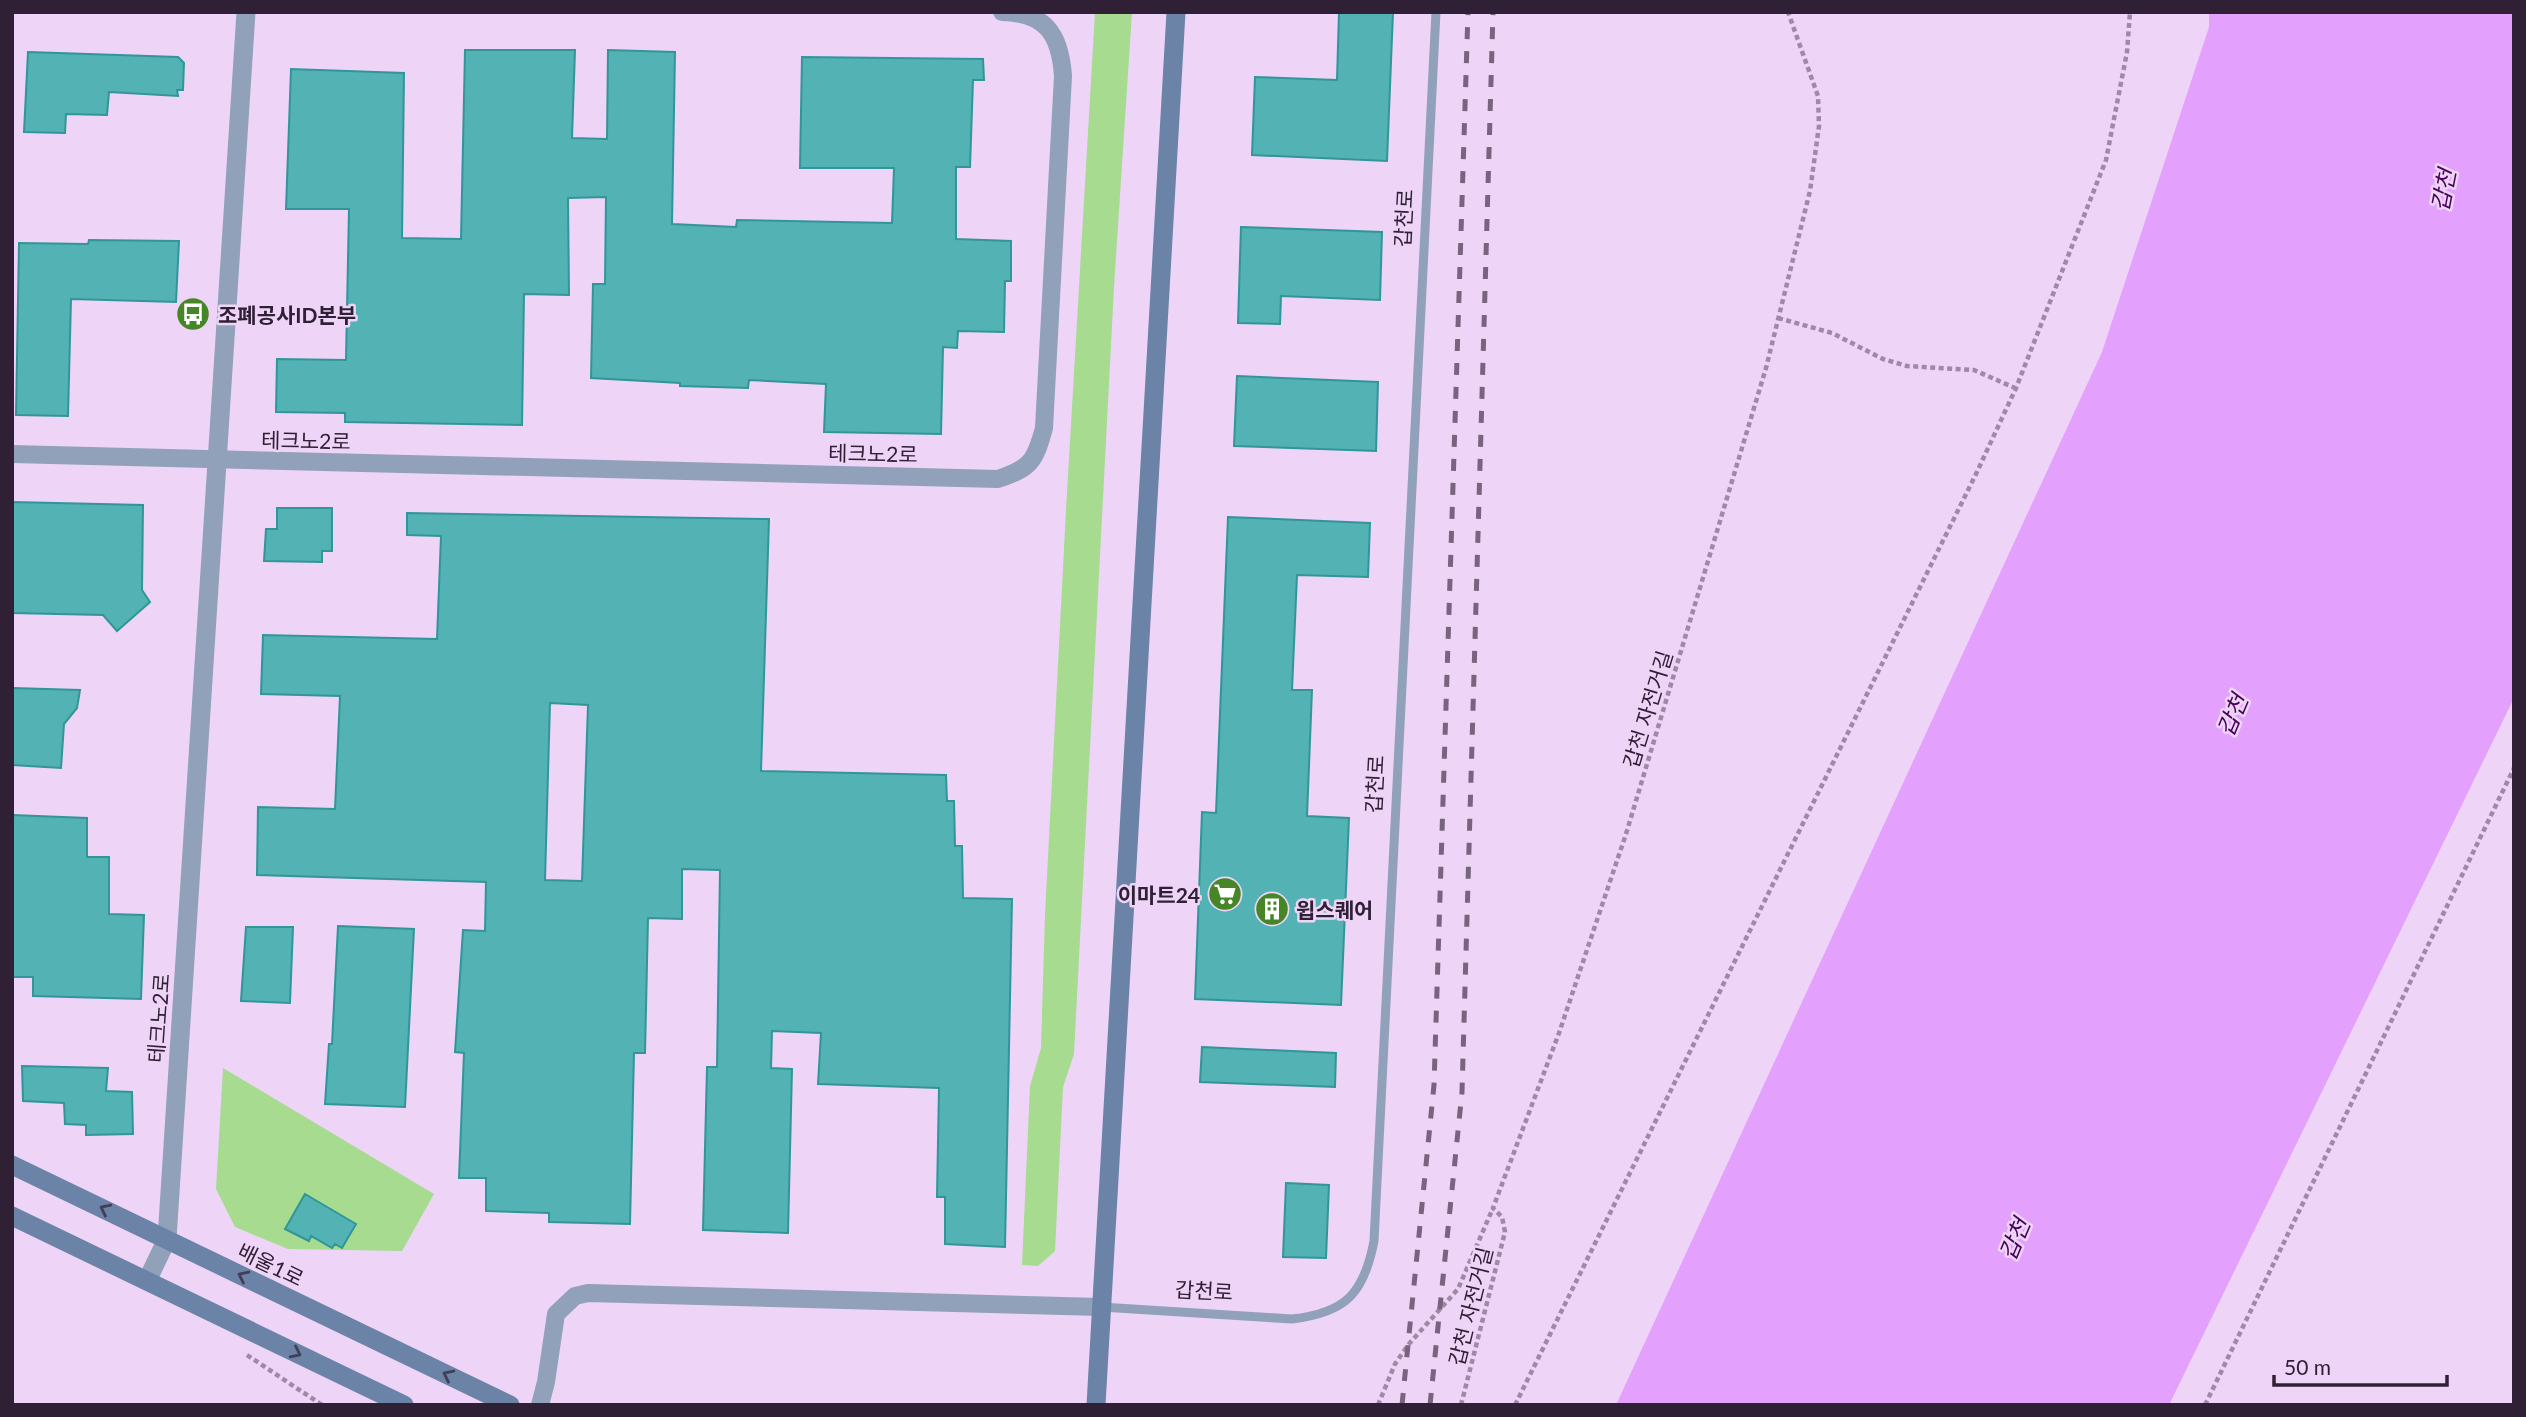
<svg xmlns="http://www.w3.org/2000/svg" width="2526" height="1417" font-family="Lato,'Noto Sans KR',sans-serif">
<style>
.green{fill:#a6db90}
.water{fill:#e3a0fc}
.building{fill:#52b2b4;stroke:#319697;stroke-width:2;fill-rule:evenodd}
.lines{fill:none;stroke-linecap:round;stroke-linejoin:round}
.path{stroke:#9f89a7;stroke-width:4.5;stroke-dasharray:5 3.5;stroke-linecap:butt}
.service{stroke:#90a1b9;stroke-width:9}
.minor{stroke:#90a1b9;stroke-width:18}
.tertiary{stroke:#90a1b9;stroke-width:19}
.secondary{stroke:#6a83a6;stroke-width:19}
.rail{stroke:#78647f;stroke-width:5;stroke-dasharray:12 12;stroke-linecap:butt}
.oneway{stroke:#413e58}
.labels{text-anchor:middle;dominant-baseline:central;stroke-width:5;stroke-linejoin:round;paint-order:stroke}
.street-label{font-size:21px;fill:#302036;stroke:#eed4f7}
.poi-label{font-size:21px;font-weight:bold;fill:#302036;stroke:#eed4f7;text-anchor:start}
.water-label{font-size:23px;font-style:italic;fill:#460258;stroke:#eed4f7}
</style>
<rect width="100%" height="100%" fill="#eed4f7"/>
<path class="green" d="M1095,12H1132L1114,287L1074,1054L1063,1087L1055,1251L1038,1266L1022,1265L1030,1086L1041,1048L1045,915L1066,510Z
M223,1068L434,1194L402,1251L288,1249L235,1227L216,1189Z"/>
<path class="water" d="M2209,12H2514V698L2169,1405H1616L2102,352L2209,27Z"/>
<path class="building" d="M1339,12H1393L1387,161L1252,155L1255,77L1337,80Z
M465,50H575L572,138L607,139L608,50L675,52L672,224L736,227L737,220L892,223L894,168H800L802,57L983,59L984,80H973L970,167H956V239L1011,241V281H1005L1004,332L958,331L957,348L943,347L941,434L824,432L826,384L749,380L748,388L680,386V383L591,378L593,284H605L606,197L568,198L569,295L524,294L522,425L345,422V413L276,412L277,359L346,360L349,209H286L291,69L404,73L402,238L461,239Z
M28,52L178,57L184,63L183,90H177L178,96L109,92L107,115L66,114L65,133L24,132Z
M1241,227L1382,232L1380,300L1281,296L1280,324L1238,323Z
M89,240L179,241L176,302L71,299L68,416L16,415L19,243L88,244Z
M1237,376L1378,382L1376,451L1234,446Z
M12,502L143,505L142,590L150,602L117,631L103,615L12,613Z
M277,508H332V551H322V562L264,561L266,529H277Z
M407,513L769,519L761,771L946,775L947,801H954L955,846H962L963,898L1012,899L1005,1247L945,1244V1197H937L939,1088L818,1084L821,1033L772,1031L771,1068L792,1069L788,1233L703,1230L707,1067H717L720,870L682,869V919L648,918L645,1053H634L630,1224L549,1222V1213L486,1211V1178H459L464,1053L455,1052L463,930L485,931L486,882L257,875L258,807L335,809L340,696L261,694L263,635L437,639L441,536L407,535ZM550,703L588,705L582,881L545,880Z
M1228,517L1370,523L1368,577L1297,575L1292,690H1312L1307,816L1349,818L1341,1005L1195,999L1202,812L1216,813Z
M12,688L80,690L77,708L64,724L61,768L12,765Z
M12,815L87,818V857H109V914L144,915L141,999L33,996V977H12Z
M338,926L414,929L405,1107L325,1104L329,1044H332Z
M246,927H293L290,1003L241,1001Z
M1202,1047L1336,1053L1335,1087L1200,1082Z
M22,1066L108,1068L106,1091L132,1092L133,1134L86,1135V1125L65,1124L64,1103L23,1101Z
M1286,1183L1329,1185L1326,1258L1283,1257Z
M305,1194L356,1224L342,1248L335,1244L332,1248L311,1236L309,1241L285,1229Z"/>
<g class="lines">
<path class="path" d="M1778,318L1832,333L1883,359L1907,366L1974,370L2015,388
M247,1355L322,1405
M1378,1405L1395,1364L1408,1345L1458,1289L1493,1208
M1461,1405L1505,1232L1502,1217L1493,1208L1559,1033L1626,834L1766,368L1810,191L1819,126L1818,96L1788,12
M1515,1405L1976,474L2016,388L2106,160L2127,52L2130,12
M2205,1405L2514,768"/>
<path class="service" d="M1101,1307L1292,1319C1345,1313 1364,1294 1374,1241L1436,12"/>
<path class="minor" d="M12,454L998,479C1031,468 1035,461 1044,428L1063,76C1060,34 1046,13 1002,12
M540,1405L546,1382L556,1314L575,1296L588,1293L1101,1307"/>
<path class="tertiary" d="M147,1281L167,1239L246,12"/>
<path class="secondary" d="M12,1165L510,1405
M12,1216L404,1405
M1096,1405L1176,12"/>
<path class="rail" d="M1402,1405L1434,1085L1468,12
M1430,1405L1462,1092L1493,12"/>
</g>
<defs><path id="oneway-chevron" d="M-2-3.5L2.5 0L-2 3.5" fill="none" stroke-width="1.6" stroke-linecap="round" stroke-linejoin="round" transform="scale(1.75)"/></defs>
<g class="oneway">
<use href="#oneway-chevron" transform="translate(105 1209) rotate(-154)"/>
<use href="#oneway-chevron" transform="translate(243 1276) rotate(-154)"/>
<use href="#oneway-chevron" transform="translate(296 1353) rotate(26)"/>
<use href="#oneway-chevron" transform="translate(448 1375) rotate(-154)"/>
</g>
<defs>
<g id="bus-disc" transform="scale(1.75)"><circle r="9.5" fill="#478626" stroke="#eed4f7"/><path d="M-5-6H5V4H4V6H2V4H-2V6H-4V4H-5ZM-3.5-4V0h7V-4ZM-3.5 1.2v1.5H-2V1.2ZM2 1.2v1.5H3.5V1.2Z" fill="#fff"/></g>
<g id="supermarket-disc" transform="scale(1.75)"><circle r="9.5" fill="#478626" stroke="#eed4f7"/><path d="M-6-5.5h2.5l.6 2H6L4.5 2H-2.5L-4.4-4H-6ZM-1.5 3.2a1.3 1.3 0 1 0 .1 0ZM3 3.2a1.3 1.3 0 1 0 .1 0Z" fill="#fff"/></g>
<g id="building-disc" transform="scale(1.75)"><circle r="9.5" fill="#478626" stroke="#eed4f7"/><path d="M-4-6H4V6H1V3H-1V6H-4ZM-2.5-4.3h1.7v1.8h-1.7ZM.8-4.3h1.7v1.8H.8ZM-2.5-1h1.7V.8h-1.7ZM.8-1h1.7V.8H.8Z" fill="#fff"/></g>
</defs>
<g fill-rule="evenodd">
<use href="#bus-disc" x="193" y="314"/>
<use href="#supermarket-disc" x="1225" y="894"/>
<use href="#building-disc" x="1272" y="909"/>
</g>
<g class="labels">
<g class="street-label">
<text transform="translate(1403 218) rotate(-87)">갑천로</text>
<text transform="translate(306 440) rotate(1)">테크노2로</text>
<text transform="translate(873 453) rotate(1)">테크노2로</text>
<text transform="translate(1647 709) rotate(-73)">갑천 자전거길</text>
<text transform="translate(1374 784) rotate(-87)">갑천로</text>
<text transform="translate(158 1018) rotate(-86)">테크노2로</text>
<text transform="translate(271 1264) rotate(26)">배울1로</text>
<text transform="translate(1204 1290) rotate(3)">갑천로</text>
<text transform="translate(1470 1306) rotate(-76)">갑천 자전거길</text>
</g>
<g class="poi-label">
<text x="218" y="314">조폐공사ID본부</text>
<text x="1200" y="894" text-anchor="end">이마트24</text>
<text x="1296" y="909">윕스퀘어</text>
</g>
<g class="water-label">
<text transform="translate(2443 190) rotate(-79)">갑천</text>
<text transform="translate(2232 715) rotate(-67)">갑천</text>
<text transform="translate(2014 1239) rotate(-67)">갑천</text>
</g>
</g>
<rect width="2526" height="1417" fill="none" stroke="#302036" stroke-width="28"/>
<path d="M2274 1375v10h173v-10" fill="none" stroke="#302036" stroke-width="3.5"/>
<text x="2284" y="1375" font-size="21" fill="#302036" stroke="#eed4f7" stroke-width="5" paint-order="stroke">50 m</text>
</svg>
